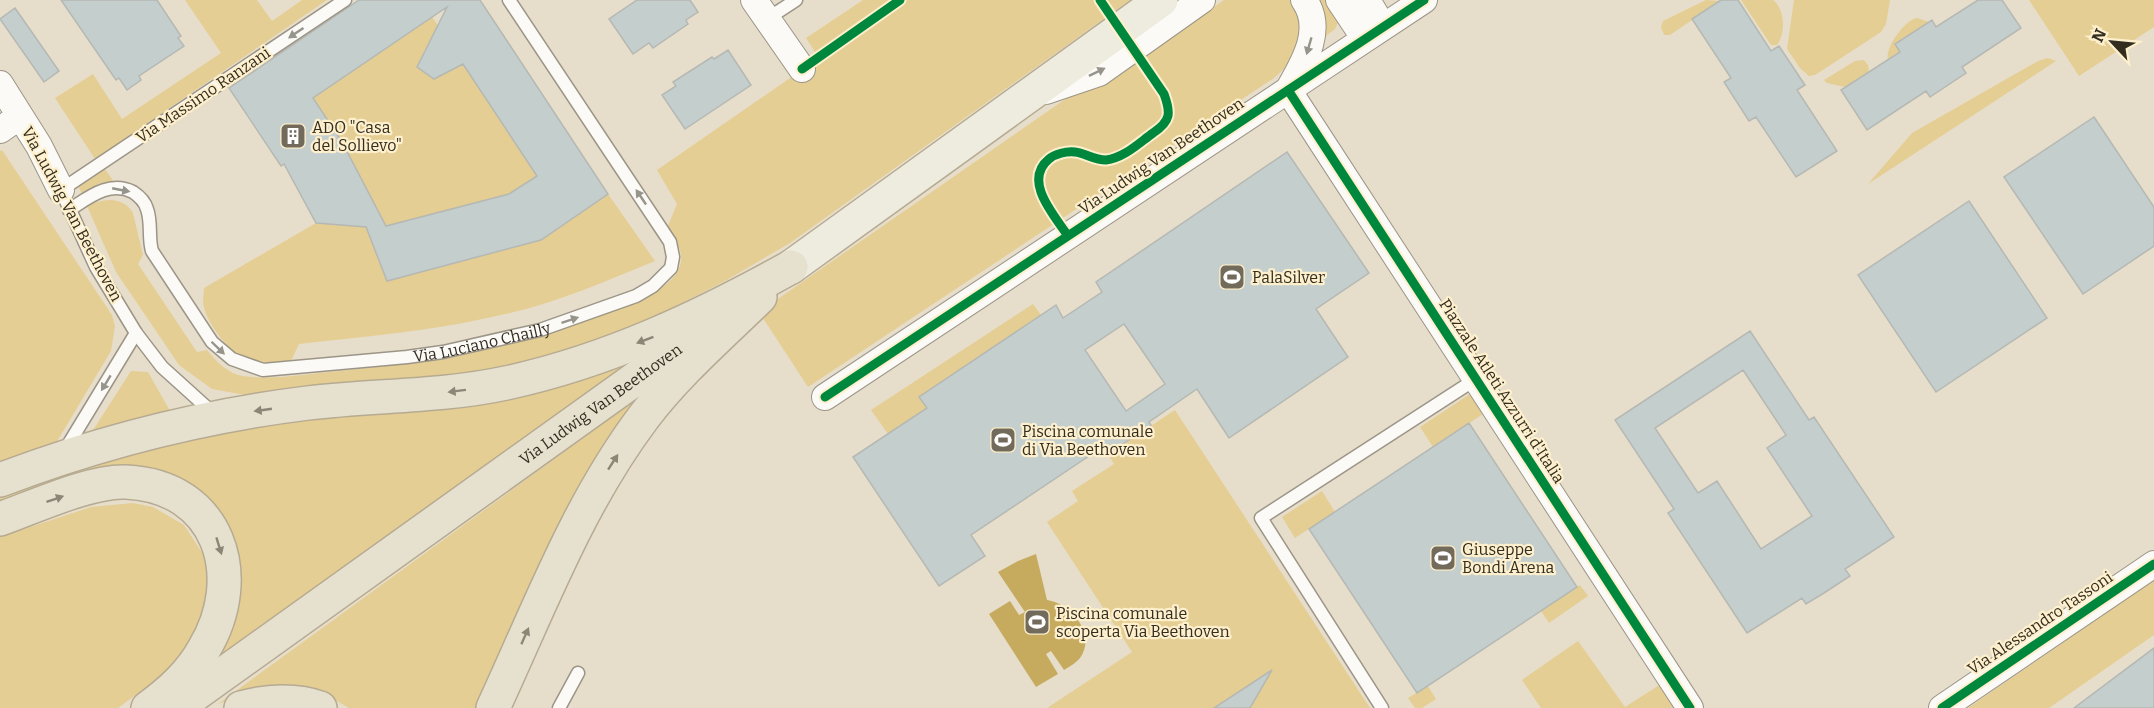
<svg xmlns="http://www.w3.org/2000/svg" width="2154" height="708" font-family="Bitter,serif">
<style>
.green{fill:#e5ce93}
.water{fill:#c6ab5f}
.building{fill:#c3cecd;stroke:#b5b8b3;stroke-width:1.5;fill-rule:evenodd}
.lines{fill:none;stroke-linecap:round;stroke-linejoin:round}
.lane-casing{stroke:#9c9587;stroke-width:15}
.street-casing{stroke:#9c9587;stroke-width:28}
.primary-casing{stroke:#b6ab92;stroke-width:36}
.highway-casing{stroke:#b6ab92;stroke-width:36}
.lane{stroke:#fbfaf7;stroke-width:12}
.street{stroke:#fbfaf7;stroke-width:26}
.primary{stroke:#eeebdf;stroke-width:33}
.highway{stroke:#e6e0ce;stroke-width:33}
.cycleway-casing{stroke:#fef0cd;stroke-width:13}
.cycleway{stroke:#00873e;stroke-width:9}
.oneway{fill:#97948c}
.oneway2{fill:#8c8677}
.labels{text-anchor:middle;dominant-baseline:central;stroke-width:4.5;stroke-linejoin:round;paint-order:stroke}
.street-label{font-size:16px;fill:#332d20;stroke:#fef0cd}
.poi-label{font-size:16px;fill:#332d20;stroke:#fef0cd;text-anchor:start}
</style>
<rect width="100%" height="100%" fill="#e6decb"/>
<path class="green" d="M185,0H257L272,21L302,0H327L95,159L55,98L93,74L122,119L221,53Z
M863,0H1130L790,243L725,281L629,330L513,368L301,394L245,395L212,389L179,365L116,272L87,206C103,198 123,196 133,213L143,255L138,264L197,352L207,350C216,361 228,374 243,376C271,380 301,375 329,372C400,365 472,355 541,336C561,331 581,322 601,315C624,306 678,290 681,261C683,249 673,238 667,228L677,204L657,170L819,58L806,38Z
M1224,0H1290C1317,29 1299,57 1274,78L808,387L759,312L1064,100L1131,65Z
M1314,0H1332L1340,18L1335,29L1322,39Z
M1706,0L1720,1L1670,35H1664L1661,27L1663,21Z
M1741,0H1773C1785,9 1786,33 1777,45H1771Z
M1794,0H1890L1886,24L1881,32L1815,75L1809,76L1800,68L1787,49Z
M2029,0H2154V27L2079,76Z
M432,17L443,32L425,49L417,67L434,79L450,71L460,59L537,176L509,194L386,226L342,142L313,98Z
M1917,18L1929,22L1919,28L1923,36H1907L1895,44L1900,51L1888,59C1885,47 1905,20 1917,18Z
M2048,58L2056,61L1868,184L1912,133L2038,61Z
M1864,60L1868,65L1869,72L1845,87L1827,83L1824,80L1855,61Z
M2,150L112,315L115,326L111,351L49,455L0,471V151Z
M105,169L114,182L100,183L82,194L78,186Z
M608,194L655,261C613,278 570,297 526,309C452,329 375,336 299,344L291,361C276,362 259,364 244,358C228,351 204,320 203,302C203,297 204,292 204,288L316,223L366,227L388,281L541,240Z
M1033,304L1041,315L919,397L927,408L888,434L871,410Z
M672,335L210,670L232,609L181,487L0,510V489L73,464Z
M131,371L148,372L174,418L86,441Z
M663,380L480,708H349L330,697L264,688L218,704Z
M1470,394L1483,414L1433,447L1420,427Z
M1175,410L1370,708H1047L1132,652L1047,522L1078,501L1072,491L1114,464L1108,454Z
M1322,491L1335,512L1295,538L1282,517Z
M133,503L153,507L184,525L203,554L207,568V607L195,637L171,669L118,708H0V537L91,507Z
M2154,580V635L2049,708H1968Z
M1580,585L1588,596L1549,623L1541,611Z
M1578,641L1625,707L1661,684L1677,708H1541L1522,680Z
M1428,686L1436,699L1422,708H1415L1408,698Z"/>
<path class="water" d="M1036,554L1047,600C1071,603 1097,634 1080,658C1076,663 1069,667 1064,670L1051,651L1046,654L1058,674L1036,687L989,614L1010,601L1019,615L1025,612L998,572L1018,561Z"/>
<path class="building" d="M61,0H157L181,36L178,38L184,46L139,76L141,80L127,90L119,78L116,80Z
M359,0H480L608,194L541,240L387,281L366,227L316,223L284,164L281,166L229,88ZM447,7L417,67L434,79L463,64L537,176L509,194L386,226L342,142L313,98Z
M637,0H690L698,12L686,20L688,24L653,48L649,43L633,54L609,19Z
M1721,0H1738L1771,51L1779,46L1805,85L1797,90L1837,151L1796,177L1756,117L1749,121L1724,82L1731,78L1692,19Z
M1978,0H2002L2021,28L1962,67L1966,73L1930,97L1926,91L1867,130L1841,90L1900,52L1895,44L1932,20L1936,27Z
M15,8L59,71L44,82L0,19Z
M728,50L751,85L685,129L662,95L676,86L673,82L712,57L714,59Z
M2094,117L2154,207V246L2083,294L2004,177Z
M1287,152L1369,273L1316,309L1348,357L1229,438L1197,389L1149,422L1151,425L1108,454L1104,446L971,535L985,556L939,586L853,457L927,408L919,397L1056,305L1063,318L1102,292L1096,282ZM1124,324L1165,384L1126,411L1085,350Z
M1969,201L2047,318L1936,392L1858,275Z
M1750,331L1809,420L1814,417L1894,537L1845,569L1850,576L1824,593L1806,604L1802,598L1747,633L1668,513L1674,509L1615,420ZM1743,370L1786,435L1767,448L1812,516L1761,549L1717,481L1698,493L1655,428Z
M1469,423L1577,587L1417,693L1309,529Z
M2154,648V708H2074Z
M1272,670L1250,708H1214Z"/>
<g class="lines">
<g class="lane-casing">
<g id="lane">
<path d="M767,19L796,0"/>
<path id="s1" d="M69,210C88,198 109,180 133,192C139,196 145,202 147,209C152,223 148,237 152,251L212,342L232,359L263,370L407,357L443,352L540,330L636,296L653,286L671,268L673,257L670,242L509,0"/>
<path d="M214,414L162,367L136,333L96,267L61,190L345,0"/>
<path d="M65,450L136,333"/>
<path d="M559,708L578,673"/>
<path d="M1382,708L1261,518L1476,379"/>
</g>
</g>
<g class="street-casing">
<path id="street" d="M754,0L802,69
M1339,0L1365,39
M1367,0L1383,27
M0,84L39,146L61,190
M1290,87C1305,61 1324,28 1304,0
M1288,90L1690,708
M1046,91L1099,73L1202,0
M0,130L20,116
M825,397L1424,0
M1942,708L2154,564"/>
</g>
<g class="primary-casing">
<path id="primary" d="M791,267L1161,0"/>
</g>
<g class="highway-casing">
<g id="highway">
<path d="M0,480C100,442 202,416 308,403C374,395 441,397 506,383C608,361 701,317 791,267"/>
<path d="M0,519C34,507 92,480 126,482C219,486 248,576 204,649C190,674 171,691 148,708"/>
<path id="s2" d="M176,708L702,331"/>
<path d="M241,708C266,701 296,699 320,708"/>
<path d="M493,708C539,609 577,506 643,418C677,373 720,336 760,297"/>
</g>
</g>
<use href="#lane" class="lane"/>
<use href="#street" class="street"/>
<use href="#primary" class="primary"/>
<use href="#highway" class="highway"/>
<g class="cycleway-casing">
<path id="cycleway" d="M802,69L900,0
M1288,90L1690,708
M1068,236C1055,216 1022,181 1049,159C1055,154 1066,151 1075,152C1085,153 1094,160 1106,160C1124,158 1139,143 1153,133C1171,121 1171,113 1164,94L1100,0
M825,397L1424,0
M1942,708L2154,564"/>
</g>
<use href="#cycleway" class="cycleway"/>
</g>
<defs><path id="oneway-solid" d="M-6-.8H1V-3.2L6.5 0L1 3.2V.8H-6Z" transform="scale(1.5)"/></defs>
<g class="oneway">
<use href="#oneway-solid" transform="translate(296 33) rotate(146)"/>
<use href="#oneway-solid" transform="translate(1309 46) rotate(106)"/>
<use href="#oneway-solid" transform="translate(1097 72) rotate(-26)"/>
<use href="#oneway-solid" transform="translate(121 190) rotate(11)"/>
<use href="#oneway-solid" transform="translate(641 197) rotate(-124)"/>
<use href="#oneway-solid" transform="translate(570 320) rotate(-18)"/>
<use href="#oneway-solid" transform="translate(218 348) rotate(44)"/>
<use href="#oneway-solid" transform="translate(106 383) rotate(121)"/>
</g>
<g class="oneway2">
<use href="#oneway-solid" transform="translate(645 340) rotate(159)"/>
<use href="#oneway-solid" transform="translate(457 391) rotate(173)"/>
<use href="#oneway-solid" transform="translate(263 410) rotate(172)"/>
<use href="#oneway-solid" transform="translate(613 462) rotate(-57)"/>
<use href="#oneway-solid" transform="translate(55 499) rotate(-19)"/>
<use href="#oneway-solid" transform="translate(219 546) rotate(73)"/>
<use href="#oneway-solid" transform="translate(525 636) rotate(-66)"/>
</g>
<defs>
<g id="building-square" transform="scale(1.35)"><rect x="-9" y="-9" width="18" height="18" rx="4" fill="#726b5c" stroke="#fef0cd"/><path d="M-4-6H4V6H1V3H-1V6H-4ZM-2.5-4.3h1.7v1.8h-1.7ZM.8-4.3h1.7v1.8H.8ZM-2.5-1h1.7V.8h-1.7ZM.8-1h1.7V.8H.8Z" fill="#fff"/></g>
<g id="stadium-square" transform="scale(1.35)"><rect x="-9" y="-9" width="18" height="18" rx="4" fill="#726b5c" stroke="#fef0cd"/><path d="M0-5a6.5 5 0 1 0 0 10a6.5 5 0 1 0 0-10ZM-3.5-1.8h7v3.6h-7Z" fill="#fff"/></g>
</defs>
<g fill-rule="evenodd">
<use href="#building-square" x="293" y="136"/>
<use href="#stadium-square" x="1232" y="277"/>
<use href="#stadium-square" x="1003" y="440"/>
<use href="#stadium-square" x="1443" y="558"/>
<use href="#stadium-square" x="1037" y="622"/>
</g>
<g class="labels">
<g class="street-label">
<text transform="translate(203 95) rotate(-34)">Via Massimo Ranzani</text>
<text transform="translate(1161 156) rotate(-34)">Via Ludwig Van Beethoven</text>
<text transform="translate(72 214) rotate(62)">Via Ludwig Van Beethoven</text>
<text stroke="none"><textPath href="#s1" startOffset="524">Via Luciano Chailly</textPath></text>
<text transform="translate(1502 391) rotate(57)">Piazzale Atleti Azzurri d'Italia</text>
<text stroke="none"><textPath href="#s2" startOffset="522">Via Ludwig Van Beethoven</textPath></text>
<text transform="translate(2040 623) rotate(-34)">Via Alessandro Tassoni</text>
</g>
<g class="poi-label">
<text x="312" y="127">ADO "Casa<tspan x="312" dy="18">del Sollievo"</tspan></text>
<text x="1252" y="277">PalaSilver</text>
<text x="1022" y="431">Piscina comunale<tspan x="1022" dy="18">di Via Beethoven</tspan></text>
<text x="1462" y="549">Giuseppe<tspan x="1462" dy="18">Bondi Arena</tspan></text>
<text x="1056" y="613">Piscina comunale<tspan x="1056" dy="18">scoperta Via Beethoven</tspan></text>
</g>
</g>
<g transform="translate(2112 42) rotate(296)" stroke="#fef0cd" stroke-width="4.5" paint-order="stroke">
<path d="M0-4.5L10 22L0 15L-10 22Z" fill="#332d20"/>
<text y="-9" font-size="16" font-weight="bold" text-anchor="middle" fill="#332d20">N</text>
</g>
</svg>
